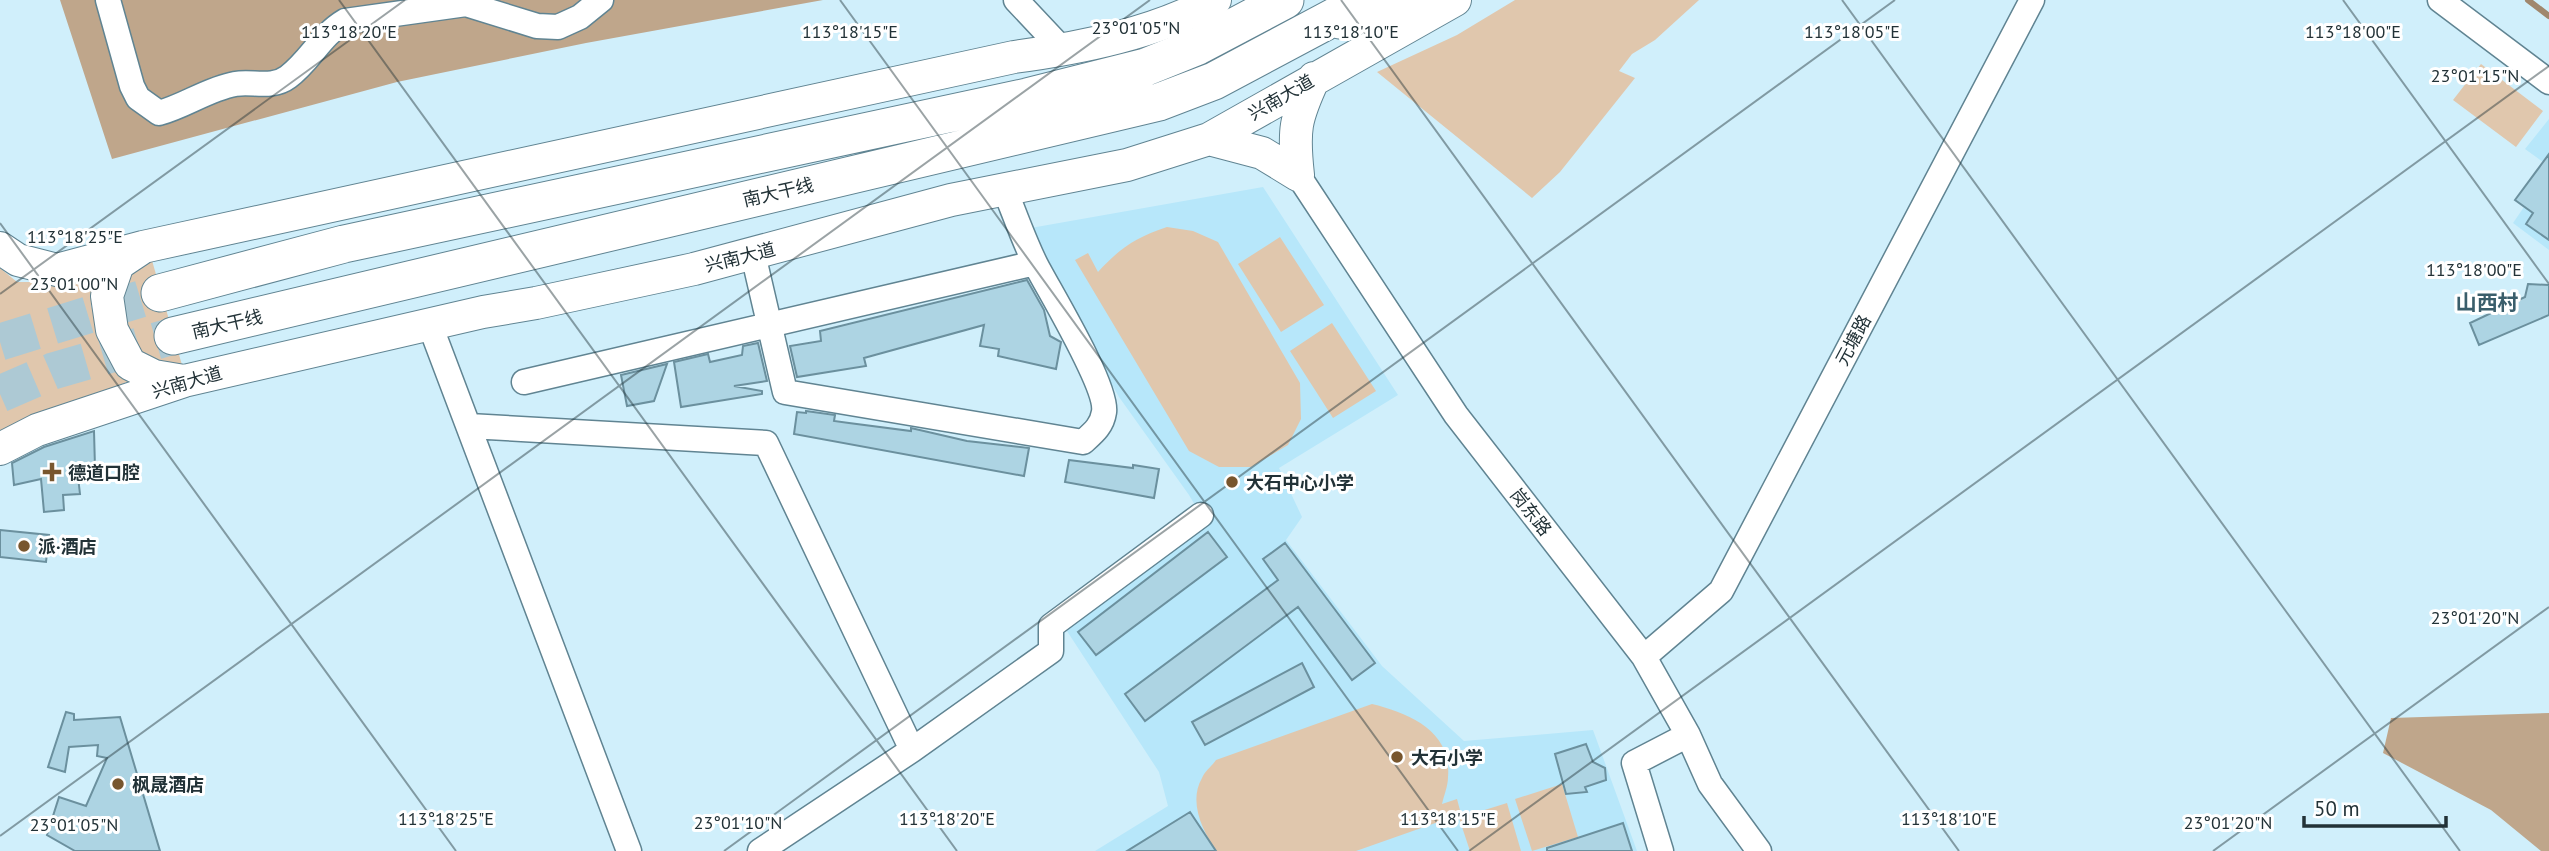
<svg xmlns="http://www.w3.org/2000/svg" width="2549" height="851" font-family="'PT Sans','Noto Sans SC',sans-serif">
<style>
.built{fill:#b7e7fa}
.green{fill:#e0c7ad}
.forest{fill:#bfa68b}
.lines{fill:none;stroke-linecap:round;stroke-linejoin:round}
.stream{stroke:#a0876d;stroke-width:6}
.building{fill:#add4e3;stroke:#6b909e;stroke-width:2}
.highway-tunnel{stroke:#adc9d4;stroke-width:37;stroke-dasharray:37 18;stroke-linecap:butt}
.minor-casing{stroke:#608492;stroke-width:27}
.major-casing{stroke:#608492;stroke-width:34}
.highway-casing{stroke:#608492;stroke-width:39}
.minor{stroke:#fff;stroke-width:24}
.major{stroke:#fff;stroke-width:32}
.highway{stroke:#fff;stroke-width:37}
.ticks{fill:none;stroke:#223237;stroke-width:2;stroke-opacity:0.45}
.poi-dot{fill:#78562e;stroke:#fff;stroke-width:2.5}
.labels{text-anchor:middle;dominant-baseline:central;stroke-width:6;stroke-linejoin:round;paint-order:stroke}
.street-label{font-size:18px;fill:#223237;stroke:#fff}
.poi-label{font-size:18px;font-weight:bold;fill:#223237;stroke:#fff;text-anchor:start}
.quarter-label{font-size:21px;font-weight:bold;fill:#3a5e6b;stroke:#fff}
.ticks-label{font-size:18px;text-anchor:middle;fill:#223237;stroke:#fff;stroke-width:6;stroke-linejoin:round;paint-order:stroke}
</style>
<rect width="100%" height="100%" fill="#d0effb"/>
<path class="built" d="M2549,119V250L2513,223L2524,207L2515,200L2543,162L2525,149Z
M1263,187L1398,395L1279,468L1302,517L1286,540L1382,666L1464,741L1593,730L1637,851H1095L1168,806L1159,772L1065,628L1205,522L1189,495L1119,397L1025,229Z"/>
<path class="green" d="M1515,0H1699L1655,40L1632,54L1619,71L1635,78L1560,172L1532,198L1377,72L1457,35Z
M2481,64L2543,111L2516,147L2453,100Z
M1167,227L1193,231L1218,242L1300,383L1301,419L1288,445L1251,467H1219L1189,451L1075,260L1088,253L1098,272C1121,247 1135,238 1167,227Z
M1280,237L1324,305L1281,332L1238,264Z
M151,257L182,365L157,368L136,357L118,294L130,267Z
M103,267L91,305L102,344L134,379L0,434V268L17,282H55Z
M1332,323L1376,391L1333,418L1290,351Z
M1372,704C1409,713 1452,731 1448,777C1448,786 1444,795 1442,804L1457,799L1461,814L1356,851H1216C1203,831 1188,802 1202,778C1205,771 1212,766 1216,760Z
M1562,784L1578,837L1532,851L1515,799Z
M1507,803L1521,851H1470L1459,818Z"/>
<path class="forest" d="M60,0H823L586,43L397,82L112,159Z
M2549,713V851H2541L2491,810L2383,753L2391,718Z"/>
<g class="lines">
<path class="stream" d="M2528,0L2549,16"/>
</g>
<path class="building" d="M2549,154V240L2526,224L2533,213L2515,200Z
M1027,280L1044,310L1050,336L1061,342L1056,369L998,356L999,349L980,346L984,325L864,358L866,366L797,377L790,346L821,341L820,331Z
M2528,284L2549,285V315L2479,345L2470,323L2525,297Z
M758,343L767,381L734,386L762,391V394L681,407L674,362L708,354L710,362L742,355L743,346Z
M667,364L654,401L627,406L621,375Z
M806,411L835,415L834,421L849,423L911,431V428L967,441L1029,448L1024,476L794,434L797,412L806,413Z
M94,431L95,468H91L92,477H78L80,494L63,495L64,510L44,512L41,479L14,485L12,463L44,447Z
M1069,460L1133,468V465L1159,469L1154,498L1065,482Z
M0,530L49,535L46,562L0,557Z
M1208,532L1227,557L1096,655L1078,632Z
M1285,543L1375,663L1352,680L1298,607L1145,721L1125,694L1278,580L1263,559Z
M1302,663L1314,687L1205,745L1192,722Z
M66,712L74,714V720L120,717L160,851H75L47,835L59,797L86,806L107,758L97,756L98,745L69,747L65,772L48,767Z
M1586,744L1593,762L1605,768L1606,780L1585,787L1587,792L1566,794L1555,754Z
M1190,812L1216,851H1127Z
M1623,823L1632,851H1547V848Z"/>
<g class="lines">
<path class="highway-tunnel" d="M0,342L160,293
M0,394L53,371L173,336"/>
<g class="minor-casing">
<path id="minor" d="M108,0L132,86L138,98L159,113C185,106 208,89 235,84C253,81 272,89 288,77C310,61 321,35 345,21L466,4L537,26L558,27L580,17L601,0
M1016,0L1063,50
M2440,0L2549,82
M1298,175L1456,415L1644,657L1688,735L1710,784L1759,851
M753,254L785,392L1083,442C1093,433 1102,426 1104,412C1108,387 1050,292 1036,265C1024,241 1015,215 1005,190
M430,325L629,851
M524,382L1035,263
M469,426L766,443L912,750
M1644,657L1721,591L2032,0
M760,851L912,750L1051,651V626L1201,515
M1661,851L1634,763L1688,735"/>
</g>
<g class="major-casing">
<path id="major" d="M1209,139L1262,153L1298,175
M1298,175C1293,130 1295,119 1314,78
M0,248L18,260L57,270L143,247L1014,57C1081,48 1156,33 1215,0
M142,248L118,264L107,296L112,330L130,364L154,376L184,381
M0,449L37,430L184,381L483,312L536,303L694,269L951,200L1127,165L1209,139L1455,0"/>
</g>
<g class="highway-casing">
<path id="highway" d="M1340,20L1428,0
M160,293L344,244L1027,97L1146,67L1198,46L1285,0
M173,336L1159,102L1214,81L1366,0"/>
</g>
<use href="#minor" class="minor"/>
<use href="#major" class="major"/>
<use href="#highway" class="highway"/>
</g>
<path class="ticks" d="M339,0L957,851M840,0L1458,851M1341,0L1959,851M1842,0L2460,851M2343,0L2549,284M0,223L456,851M0,294L405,0M0,836L1150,0M724,851L1895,0M1469,851L2549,66M2213,851L2549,607"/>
<g class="poi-dot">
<path d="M48.5 461.5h7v7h7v7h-7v7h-7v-7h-7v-7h7z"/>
<circle cx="1232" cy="482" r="7"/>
<circle cx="24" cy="546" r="7"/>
<circle cx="1397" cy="757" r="7"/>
<circle cx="118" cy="784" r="7"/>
</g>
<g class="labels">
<g class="street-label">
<text transform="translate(1281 97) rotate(-30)">兴南大道</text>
<text transform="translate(778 192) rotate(-13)">南大干线</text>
<text transform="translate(740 257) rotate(-14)">兴南大道</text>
<text transform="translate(227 324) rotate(-13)">南大干线</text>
<text transform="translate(1853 340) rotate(-62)">元塘路</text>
<text transform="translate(187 382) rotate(-16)">兴南大道</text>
<text transform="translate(1531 512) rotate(52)">岗东路</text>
</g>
<g class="poi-label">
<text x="68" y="472">德道口腔</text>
<text x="1246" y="482">大石中心小学</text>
<text x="38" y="546">派·酒店</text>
<text x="1411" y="757">大石小学</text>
<text x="132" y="784">枫晟酒店</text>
</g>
<g class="quarter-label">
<text x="2487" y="302">山西村</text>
</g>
</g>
<g class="ticks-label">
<text x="1136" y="34">23°01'05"N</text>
<text x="349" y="38">113°18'20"E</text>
<text x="850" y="38">113°18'15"E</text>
<text x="1351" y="38">113°18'10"E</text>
<text x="1852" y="38">113°18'05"E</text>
<text x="2353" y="38">113°18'00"E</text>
<text x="2475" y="82">23°01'15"N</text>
<text x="75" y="243">113°18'25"E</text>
<text x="2474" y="276">113°18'00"E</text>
<text x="74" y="290">23°01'00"N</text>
<text x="2475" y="624">23°01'20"N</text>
<text x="446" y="825">113°18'25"E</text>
<text x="947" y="825">113°18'20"E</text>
<text x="1448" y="825">113°18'15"E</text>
<text x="1949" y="825">113°18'10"E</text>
<text x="738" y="829">23°01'10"N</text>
<text x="2228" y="829">23°01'20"N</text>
<text x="74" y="831">23°01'05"N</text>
</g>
<path d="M2304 816v10h142v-10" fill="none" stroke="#223237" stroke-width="3.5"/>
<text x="2314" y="816" font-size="21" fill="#223237" stroke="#ffffff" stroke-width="5" paint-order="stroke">50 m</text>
</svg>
